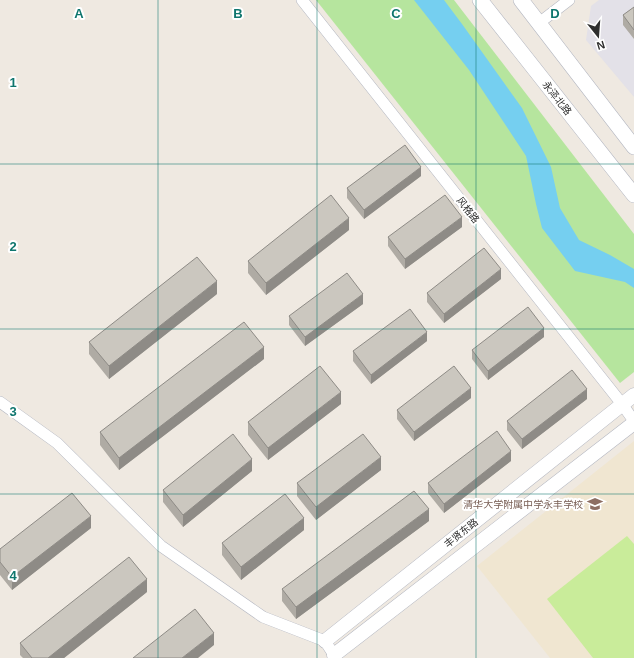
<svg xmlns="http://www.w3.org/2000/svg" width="634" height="658" font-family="Helvetica,'Noto Sans SC',sans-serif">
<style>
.industrial{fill:#e3e1e8}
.education{fill:#f0e6d1}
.green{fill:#b6e59e}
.pitch{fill:#c9ec9a}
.water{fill:#75cff0}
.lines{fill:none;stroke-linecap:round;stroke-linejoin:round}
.minor-casing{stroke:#b4b7c1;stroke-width:12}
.tertiary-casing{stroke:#b4b7c1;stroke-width:15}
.secondary-casing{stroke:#b4b7c1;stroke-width:16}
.minor{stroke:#fff;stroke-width:11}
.tertiary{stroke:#fff;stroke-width:14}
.secondary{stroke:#fff;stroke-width:15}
.wall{fill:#afaba4}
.shaded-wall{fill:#8e8b86}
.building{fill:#cbc7bf;stroke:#8e8b86}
.grid{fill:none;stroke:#0f766e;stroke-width:1;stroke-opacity:0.55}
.labels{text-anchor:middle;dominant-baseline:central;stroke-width:4;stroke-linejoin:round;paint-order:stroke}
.street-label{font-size:10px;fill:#2e2e2e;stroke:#fff}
.education-label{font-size:10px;fill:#785e54;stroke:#fff;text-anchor:end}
.grid-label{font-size:13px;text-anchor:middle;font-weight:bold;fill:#0f766e;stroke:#fff;stroke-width:4;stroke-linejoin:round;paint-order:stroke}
</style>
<rect width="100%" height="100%" fill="#efe9e1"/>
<path class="industrial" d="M599,0H634V97L586,40L591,6Z"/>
<path class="education" d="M634,441V658H550L477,566Z"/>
<path class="green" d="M316,0H454L634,234V372L620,383Z"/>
<path class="pitch" d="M627,536L634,544V658H593L547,599Z"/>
<path class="water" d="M414,0H444L462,24L522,108L551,167L560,208L579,240L610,255L634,269V288L625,282L575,271L542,228L536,204L526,156L469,70Z"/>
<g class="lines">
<g class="minor-casing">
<path id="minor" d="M302,0L622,404L634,421
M539,23L569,0
M0,402L57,443L161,546L263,617L325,641L334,655V658"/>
</g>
<g class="tertiary-casing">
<path id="tertiary" d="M325,641L634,395
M334,655L634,423"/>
</g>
<g class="secondary-casing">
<path id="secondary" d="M480,0L634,195
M521,0L634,147"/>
</g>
<use href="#minor" class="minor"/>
<use href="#tertiary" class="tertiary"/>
<use href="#secondary" class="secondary"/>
</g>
<path class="wall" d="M634,7V39L623,25V15Z
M421,176L364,219L347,198V188Z
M462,227L405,269L388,246V237Z
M349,230L266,295L248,273V261Z
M501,279L444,323L427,302V293Z
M217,294L109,379L89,354V342Z
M363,304L305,346L289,325V316Z
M544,337L488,380L472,359V350Z
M427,341L371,384L353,361V351Z
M264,359L119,470L100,445V432Z
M471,398L414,441L397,419V410Z
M587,399L522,449L507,430V421Z
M341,404L268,460L248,435V422Z
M511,461L444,513L428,493V483Z
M381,470L316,520L297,496V483Z
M252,471L183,527L163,502V490Z
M429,521L296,619L282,601V589Z
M91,528L12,590L0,575V549Z
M304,530L241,580L222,555V543Z
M147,592L64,658H23L20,655V643Z"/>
<path class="shaded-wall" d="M421,167V176L364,219V210Z
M462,217V227L405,269V259Z
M349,218V230L266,295V283Z
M501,269V279L444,323V314Z
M217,281V294L109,379V366Z
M363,294V304L305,346V337Z
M544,328V337L488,380V371Z
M427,332V341L371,384V375Z
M264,347V359L119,470V458Z
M471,388V398L414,441V432Z
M587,389V399L522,449V439Z
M341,392V404L268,460V448Z
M511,451V461L444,513V504Z
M381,457V470L316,520V507Z
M252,459V471L183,527V515Z
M429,509V521L296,619V607Z
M91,516V528L12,590V577Z
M304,518V530L241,580V567Z
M147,579V592L64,658H48Z
M214,633V645L198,658H182Z"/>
<path class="building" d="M634,7V30L623,15Z
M405,145L421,167L364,210L347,188Z
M331,195L349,218L266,283L248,261Z
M445,195L462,217L405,259L388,237Z
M484,248L501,269L444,314L427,293Z
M197,257L217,281L109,366L89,342Z
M347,273L363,294L305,337L289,316Z
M528,307L544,328L488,371L472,350Z
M410,309L427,332L371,375L353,351Z
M244,322L264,347L119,458L100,432Z
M320,366L341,392L268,448L248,422Z
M454,366L471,388L414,432L397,410Z
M572,370L587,389L522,439L507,421Z
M497,431L511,451L444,504L428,483Z
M233,434L252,459L183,515L163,490Z
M363,434L381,457L316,507L297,483Z
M414,491L429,509L296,607L282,589Z
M72,493L91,516L12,577L0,562V549Z
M285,494L304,518L241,567L222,543Z
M129,557L147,579L48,658H32L20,643Z
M195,609L214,633L182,658H133Z"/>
<path class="grid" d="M158,0V658M317,0V658M476,0V658M0,164H634M0,329H634M0,494H634"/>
<defs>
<g id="school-bare" transform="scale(1.2)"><path d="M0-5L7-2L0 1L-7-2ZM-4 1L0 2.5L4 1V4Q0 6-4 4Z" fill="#8d6e63" stroke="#fff" stroke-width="2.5" paint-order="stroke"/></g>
</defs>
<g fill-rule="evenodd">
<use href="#school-bare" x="595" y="504"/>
</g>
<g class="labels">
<g class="street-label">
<text transform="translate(557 98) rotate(52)">永泽北路</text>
<text transform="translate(468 210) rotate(52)">风格路</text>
<text transform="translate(461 533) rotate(-39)">丰贤东路</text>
</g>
<g class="education-label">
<text x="583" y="504">清华大学附属中学永丰学校</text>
</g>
</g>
<g class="grid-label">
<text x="79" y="18">A</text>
<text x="238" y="18">B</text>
<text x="396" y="18">C</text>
<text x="555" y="18">D</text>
<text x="13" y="87">1</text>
<text x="13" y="251">2</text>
<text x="13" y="416">3</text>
<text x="13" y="580">4</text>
</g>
<g transform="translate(598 36) rotate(163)" stroke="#ffffff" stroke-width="3" paint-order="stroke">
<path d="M0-3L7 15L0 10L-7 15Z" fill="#2e2e2e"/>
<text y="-6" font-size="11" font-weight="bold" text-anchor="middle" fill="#2e2e2e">N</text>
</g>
</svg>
